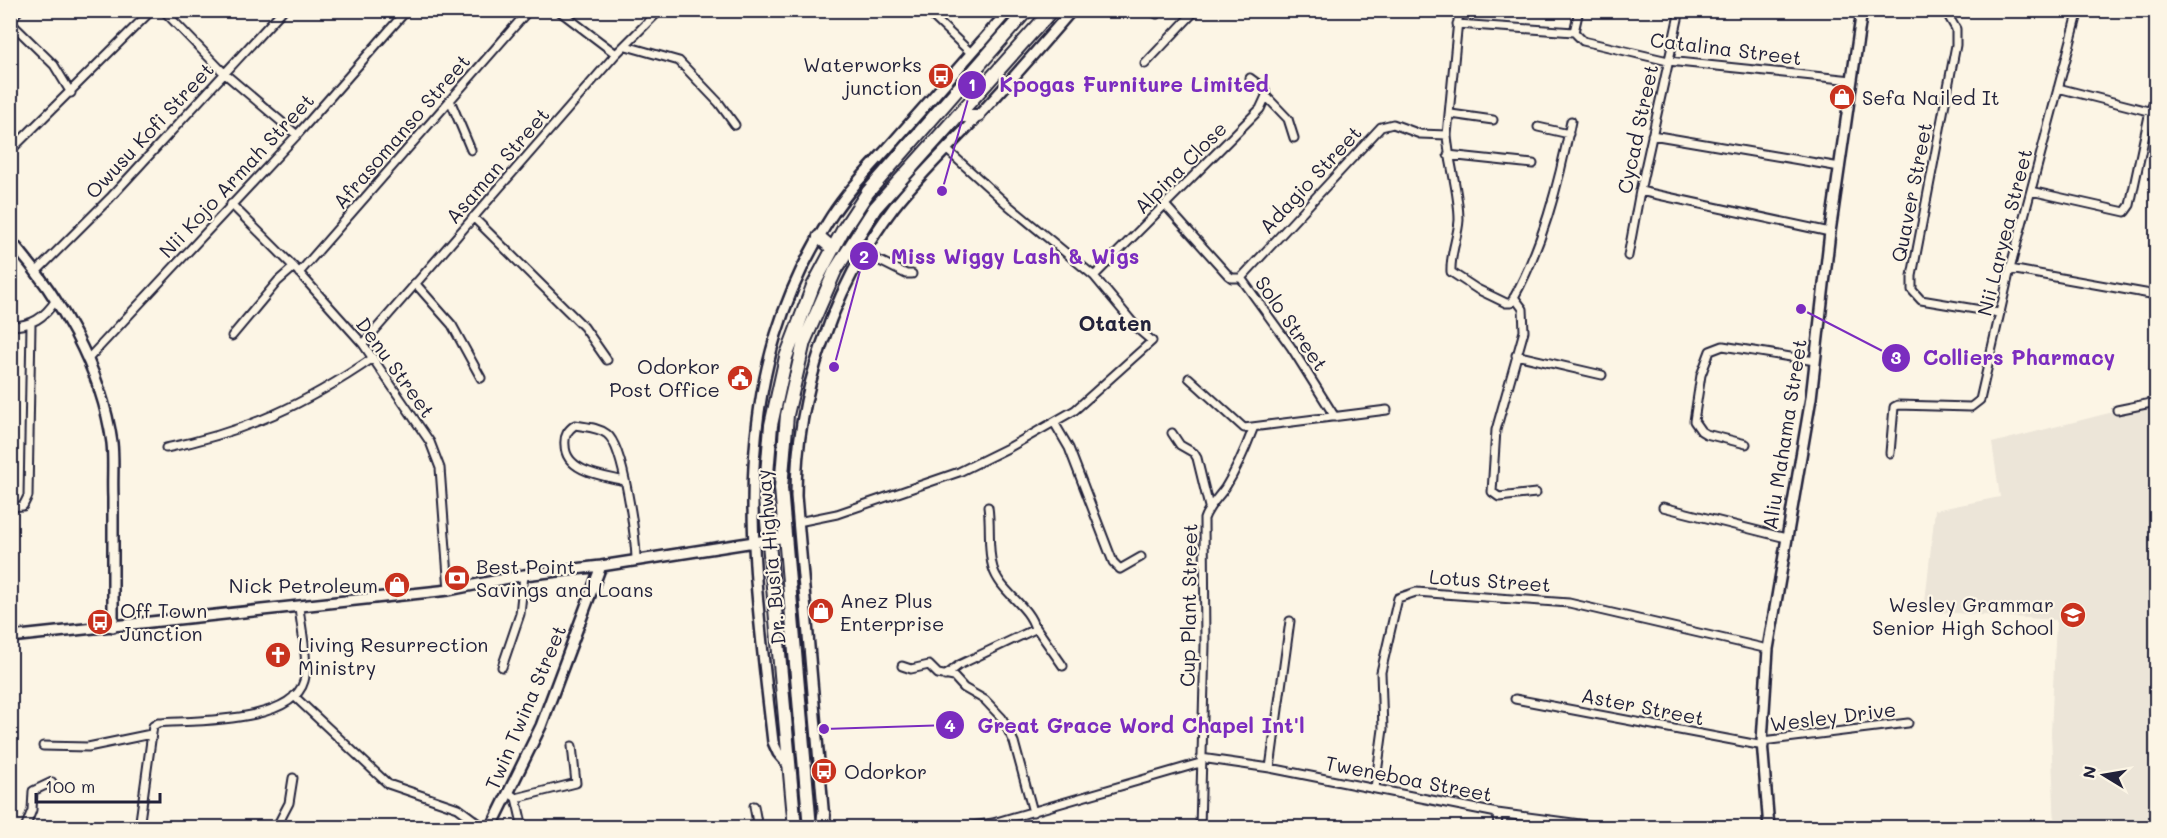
<svg xmlns="http://www.w3.org/2000/svg" width="2167" height="838" font-family="Mali,sans-serif">
<style>
.built{fill:#ece5d8}
.lines{fill:none;stroke-linecap:round;stroke-linejoin:round}
.street-casing{stroke:#22223b;stroke-width:11}
.secondary-casing{stroke:#22223b;stroke-width:14}
.highway-casing{stroke:#22223b;stroke-width:16}
.street{stroke:#fcf5e5;stroke-width:7}
.secondary{stroke:#fcf5e5;stroke-width:9}
.highway{stroke:#fcf5e5;stroke-width:12}
.labels{text-anchor:middle;dominant-baseline:central;stroke-width:4.5;stroke-linejoin:round;paint-order:stroke}
.street-label{font-size:20px;fill:#22223b;stroke:#fcf5e5}
.poi-label{font-size:20px;fill:#22223b;stroke:#fcf5e5;text-anchor:start}
.neighbourhood-label{font-size:21px;font-weight:bold;fill:#22223b;stroke:#fcf5e5}
.leader{fill:none;stroke:#7b2cbf;stroke-width:2}
.callout-dot{fill:#7b2cbf;stroke:#fcf5e5;stroke-width:2}
.mark-label{font-size:18px;text-anchor:middle;font-weight:bold;fill:#fff}
.callout-label{font-size:21px;text-anchor:middle;font-weight:bold;fill:#7b2cbf;stroke:#fcf5e5;stroke-width:4.5;stroke-linejoin:round;paint-order:stroke}
</style>
<rect width="100%" height="100%" fill="#fcf5e5"/>
<filter id="ink" filterUnits="userSpaceOnUse"><feTurbulence type="fractalNoise" baseFrequency=".0167" numOctaves="2"/><feDisplacementMap in="SourceGraphic" scale="12" xChannelSelector="R" yChannelSelector="G"/><feConvolveMatrix kernelMatrix="1 2 1 2 8 2 1 2 1" color-interpolation-filters="sRGB"/></filter>
<g filter="url(#ink)">
<path class="built" d="M2156,401V827H2055L2051,733L2056,620L1924,611L1935,510L2000,497L1992,443Z"/>
<g class="lines">
<g class="street-casing">
<path id="street" d="M163,10L224,73L297,135
M558,10L616,54
M926,10L971,53
M1149,10L1157,14
M1459,10L1447,135C1449,164 1459,191 1459,220C1458,237 1450,254 1451,272L1477,289L1506,303H1511C1542,248 1559,184 1571,121
M1945,10L1956,29V45L1912,276V290L1921,300L1999,313
M10,20L19,10
M10,22L54,65L71,93
M1457,24L1574,32L1583,41L1668,61L1852,80
M1574,32L1579,10
M626,46L679,61L719,103L735,125
M1145,64L1196,10
M2058,88L2156,113
M1266,96L1288,119L1294,138
M450,100L471,150
M1451,114L1493,120
M1538,127L1569,134
M1652,135L1840,167
M10,151L152,10
M1448,155L1533,164
M1640,191L1830,232
M2031,191L2125,212L2130,205L2150,111L2156,98
M231,204L294,267L363,344L430,442L440,468L449,590
M1166,206L1228,275L1232,278H1241
M473,217L584,327L607,360
M864,253L906,274H912
M1628,256L1640,191L1680,10
M2010,269L2156,295
M37,271L110,198L283,10
M299,273L529,10
M1094,276L1260,109L1266,96L1265,89L1250,78
M1241,278L1381,127L1393,124L1420,134L1447,135
M1241,278L1291,347L1335,417
M415,283L452,325L481,378
M1514,297L1523,309L1524,331L1496,430L1492,492L1499,497L1536,493
M10,326C32,326 44,318 56,300
M232,336L278,281L294,267
M363,344L616,54L660,10
M1516,355L1602,375
M87,360L297,135L407,10
M1189,378L1244,428L1387,410
M2117,410L2156,402
M1055,424L1069,448L1113,562L1120,569L1141,557
M1172,433L1180,445L1194,453L1197,458L1209,507
M1746,444L1706,434L1701,431L1694,421L1701,375L1710,351L1723,346L1815,361
M166,448C246,432 306,404 373,358
M1890,453L1894,407L1898,405L1971,407L1980,400L2010,269L2079,10
M625,481C604,476 565,472 565,445C564,435 568,430 575,425C585,427 598,427 607,434C624,447 636,538 636,561
M10,507L23,506L28,496L31,324
M1663,507L1786,538
M798,522L837,514L959,472L1010,447L1075,410L1152,341L1139,330L1094,276L1009,206L946,149
M1035,626L1063,666
M902,666L911,669L929,665L938,674L954,677L964,688L985,700L1002,718L1014,742L1033,812
M502,667L520,614L524,575
M945,676L959,665L1035,629C1029,605 1000,592 993,568C987,549 991,526 988,507
M294,696L388,784L458,808L485,828
M1515,699L1764,746
M1762,741L1908,723
M43,746L88,747L151,734
M1201,758L1270,768L1497,813L1610,828
M1270,768L1290,621
M1375,788L1383,729L1381,672L1398,598L1416,592L1569,603L1768,649
M509,793L516,798L523,828
M516,798L576,783L572,746
M754,806L758,828
M1497,813L1498,828
M25,828L32,810L33,791L52,782
M139,828L153,726L158,723C193,720 292,724 304,681C309,663 301,627 299,607
M276,828L289,803L293,778
M957,828L993,823L1200,763
M1200,828L1205,645L1204,519C1208,507 1217,499 1225,488C1237,469 1245,450 1253,429"/>
</g>
<g class="secondary-casing">
<path id="secondary" d="M10,240C59,295 102,369 112,443C114,461 112,480 113,498C113,541 113,584 113,627
M10,637L449,590L524,575L601,566L786,537
M789,766L778,753L773,742C752,556 723,384 831,217C849,189 873,165 895,140C933,97 971,54 1009,10
M824,820L796,496C796,395 832,289 894,207C919,175 950,146 978,116C1010,82 1041,46 1072,10
M491,828L541,726L601,566
M1769,828L1762,741L1768,649L1811,398L1830,232L1862,10"/>
</g>
<g class="highway-casing">
<path id="highway" d="M957,116H978
M819,237L832,248
M795,828L765,499L771,425L786,357L813,286L843,230L868,192L1027,10
M810,828L781,488L787,415L804,342L835,271L875,208L1052,10
M823,828L824,815"/>
</g>
<use href="#street" class="street"/>
<use href="#secondary" class="secondary"/>
<use href="#highway" class="highway"/>
</g>
</g>
<defs>
<g id="bus-disc" transform="scale(1.35)"><circle r="9.5" fill="#c8321e" stroke="#fcf5e5"/><path d="M-5-6H5V4H4V6H2V4H-2V6H-4V4H-5ZM-3.5-4V0h7V-4ZM-3.5 1.2v1.5H-2V1.2ZM2 1.2v1.5H3.5V1.2Z" fill="#fff"/></g>
<g id="shop-disc" transform="scale(1.35)"><circle r="9.5" fill="#c8321e" stroke="#fcf5e5"/><path d="M-5-2.5h2.3a2.7 3.5 0 0 1 5.4 0H5L5.5 6h-11ZM-1.5-2.5h3a1.5 2.3 0 0 0-3 0Z" fill="#fff"/></g>
<g id="civic-disc" transform="scale(1.35)"><circle r="9.5" fill="#c8321e" stroke="#fcf5e5"/><path d="M-.6-6.5H3V-4.5H.6V-3L4-1V1h2V6H-6V1h2V-1L-.6-3ZM-1.2 2.5V6h2.4V2.5Z" fill="#fff"/></g>
<g id="bank-disc" transform="scale(1.35)"><circle r="9.5" fill="#c8321e" stroke="#fcf5e5"/><path d="M-6-4H6V4H-6ZM0-2.3a2.3 2.3 0 1 0 0 4.6a2.3 2.3 0 1 0 0-4.6Z" fill="#fff"/></g>
<g id="school-disc" transform="scale(1.35)"><circle r="9.5" fill="#c8321e" stroke="#fcf5e5"/><path d="M0-5L7-2L0 1L-7-2ZM-4 1L0 2.5L4 1V4Q0 6-4 4Z" fill="#fff"/></g>
<g id="church-disc" transform="scale(1.35)"><circle r="9.5" fill="#c8321e" stroke="#fcf5e5"/><path d="M-1.2-6h2.4v3.5h3.3v2.4h-3.3V6h-2.4V-.1h-3.3v-2.4h3.3Z" fill="#fff"/></g>
</defs>
<g fill-rule="evenodd">
<use href="#bus-disc" x="941" y="76"/>
<use href="#shop-disc" x="1842" y="97"/>
<use href="#civic-disc" x="740" y="378"/>
<use href="#bank-disc" x="457" y="578"/>
<use href="#shop-disc" x="397" y="585"/>
<use href="#shop-disc" x="821" y="611"/>
<use href="#school-disc" x="2073" y="615"/>
<use href="#bus-disc" x="100" y="622"/>
<use href="#church-disc" x="278" y="655"/>
<use href="#bus-disc" x="824" y="771"/>
</g>
<g class="labels">
<g class="street-label">
<text transform="translate(1726 48) rotate(7)">Catalina Street</text>
<text transform="translate(1637 129) rotate(-78)">Cycad Street</text>
<text transform="translate(149 130) rotate(-47)">Owusu Kofi Street</text>
<text transform="translate(401 131) rotate(-49)">Afrasomanso Street</text>
<text transform="translate(497 165) rotate(-49)">Asaman Street</text>
<text transform="translate(1180 167) rotate(-45)">Alpina Close</text>
<text transform="translate(236 175) rotate(-47)">Nii Kojo Armah Street</text>
<text transform="translate(1310 179) rotate(-47)">Adagio Street</text>
<text transform="translate(1911 192) rotate(-79)">Quaver Street</text>
<text transform="translate(2004 232) rotate(-76)">Nii Laryea Street</text>
<text transform="translate(1292 323) rotate(55)">Solo Street</text>
<text transform="translate(396 367) rotate(54)">Denu Street</text>
<text transform="translate(1784 434) rotate(-81)">Aliu Mahama Street</text>
<text transform="translate(770 557) rotate(-95)">Dr. Busia Highway</text>
<text transform="translate(1490 580) rotate(4)">Lotus Street</text>
<text transform="translate(1188 605) rotate(-89)">Cup Plant Street</text>
<text transform="translate(1643 706) rotate(11)">Aster Street</text>
<text transform="translate(525 707) rotate(-67)">Twin Twina Street</text>
<text transform="translate(1833 716) rotate(-7)">Wesley Drive</text>
<text transform="translate(1409 778) rotate(11)">Tweneboa Street</text>
</g>
<g class="poi-label">
<text x="922" y="64" text-anchor="end">Waterworks<tspan x="922" dy="23">junction</tspan></text>
<text x="1862" y="97">Sefa Nailed It</text>
<text x="720" y="366" text-anchor="end">Odorkor<tspan x="720" dy="23">Post Office</tspan></text>
<text x="476" y="566">Best Point<tspan x="476" dy="23">Savings and Loans</tspan></text>
<text x="378" y="585" text-anchor="end">Nick Petroleum</text>
<text x="840" y="600">Anez Plus<tspan x="840" dy="23">Enterprise</tspan></text>
<text x="2054" y="604" text-anchor="end">Wesley Grammar<tspan x="2054" dy="23">Senior High School</tspan></text>
<text x="120" y="610">Off Town<tspan x="120" dy="23">Junction</tspan></text>
<text x="298" y="644">Living Resurrection<tspan x="298" dy="23">Ministry</tspan></text>
<text x="844" y="771">Odorkor</text>
</g>
<g class="neighbourhood-label">
<text x="1115" y="322">Otaten</text>
</g>
</g>
<path class="leader" d="M942 191L972 85M834 367L864 256M1801 309L1896 358M824 729L950 725"/>
<g class="callout-dot">
<circle cx="942" cy="191" r="6"/>
<circle cx="834" cy="367" r="6"/>
<circle cx="1801" cy="309" r="6"/>
<circle cx="824" cy="729" r="6"/>
<circle cx="972" cy="85" r="15"/>
<circle cx="864" cy="256" r="15"/>
<circle cx="1896" cy="358" r="15"/>
<circle cx="950" cy="725" r="15"/>
</g>
<g class="mark-label">
<text x="972" y="91">1</text>
<text x="864" y="263">2</text>
<text x="1896" y="364">3</text>
<text x="950" y="732">4</text>
</g>
<g class="callout-label">
<text x="1134" y="92">Kpogas Furniture Limited</text>
<text x="1015" y="264">Miss Wiggy Lash &amp; Wigs</text>
<text x="2019" y="365">Colliers Pharmacy</text>
<text x="1141" y="733">Great Grace Word Chapel Int'l</text>
</g>
<rect width="2167" height="838" fill="none" stroke="#fcf5e5" stroke-width="36"/>
<rect x="18" y="18" width="2131" height="802" fill="none" stroke="#22223b" stroke-width="2" filter="url(#ink)"/>
<g transform="translate(2104 775) rotate(281)" stroke="#fcf5e5" stroke-width="4.5" paint-order="stroke">
<path d="M0-4.5L10 22L0 15L-10 22Z" fill="#22223b"/>
<text y="-9" font-size="16" font-weight="bold" text-anchor="middle" fill="#22223b">N</text>
</g>
<path d="M36 793v9h124v-9" fill="none" stroke="#22223b" stroke-width="3"/>
<text x="45" y="793" font-size="18" fill="#22223b" stroke="#fcf5e5" stroke-width="4.5" paint-order="stroke">100 m</text>
</svg>
